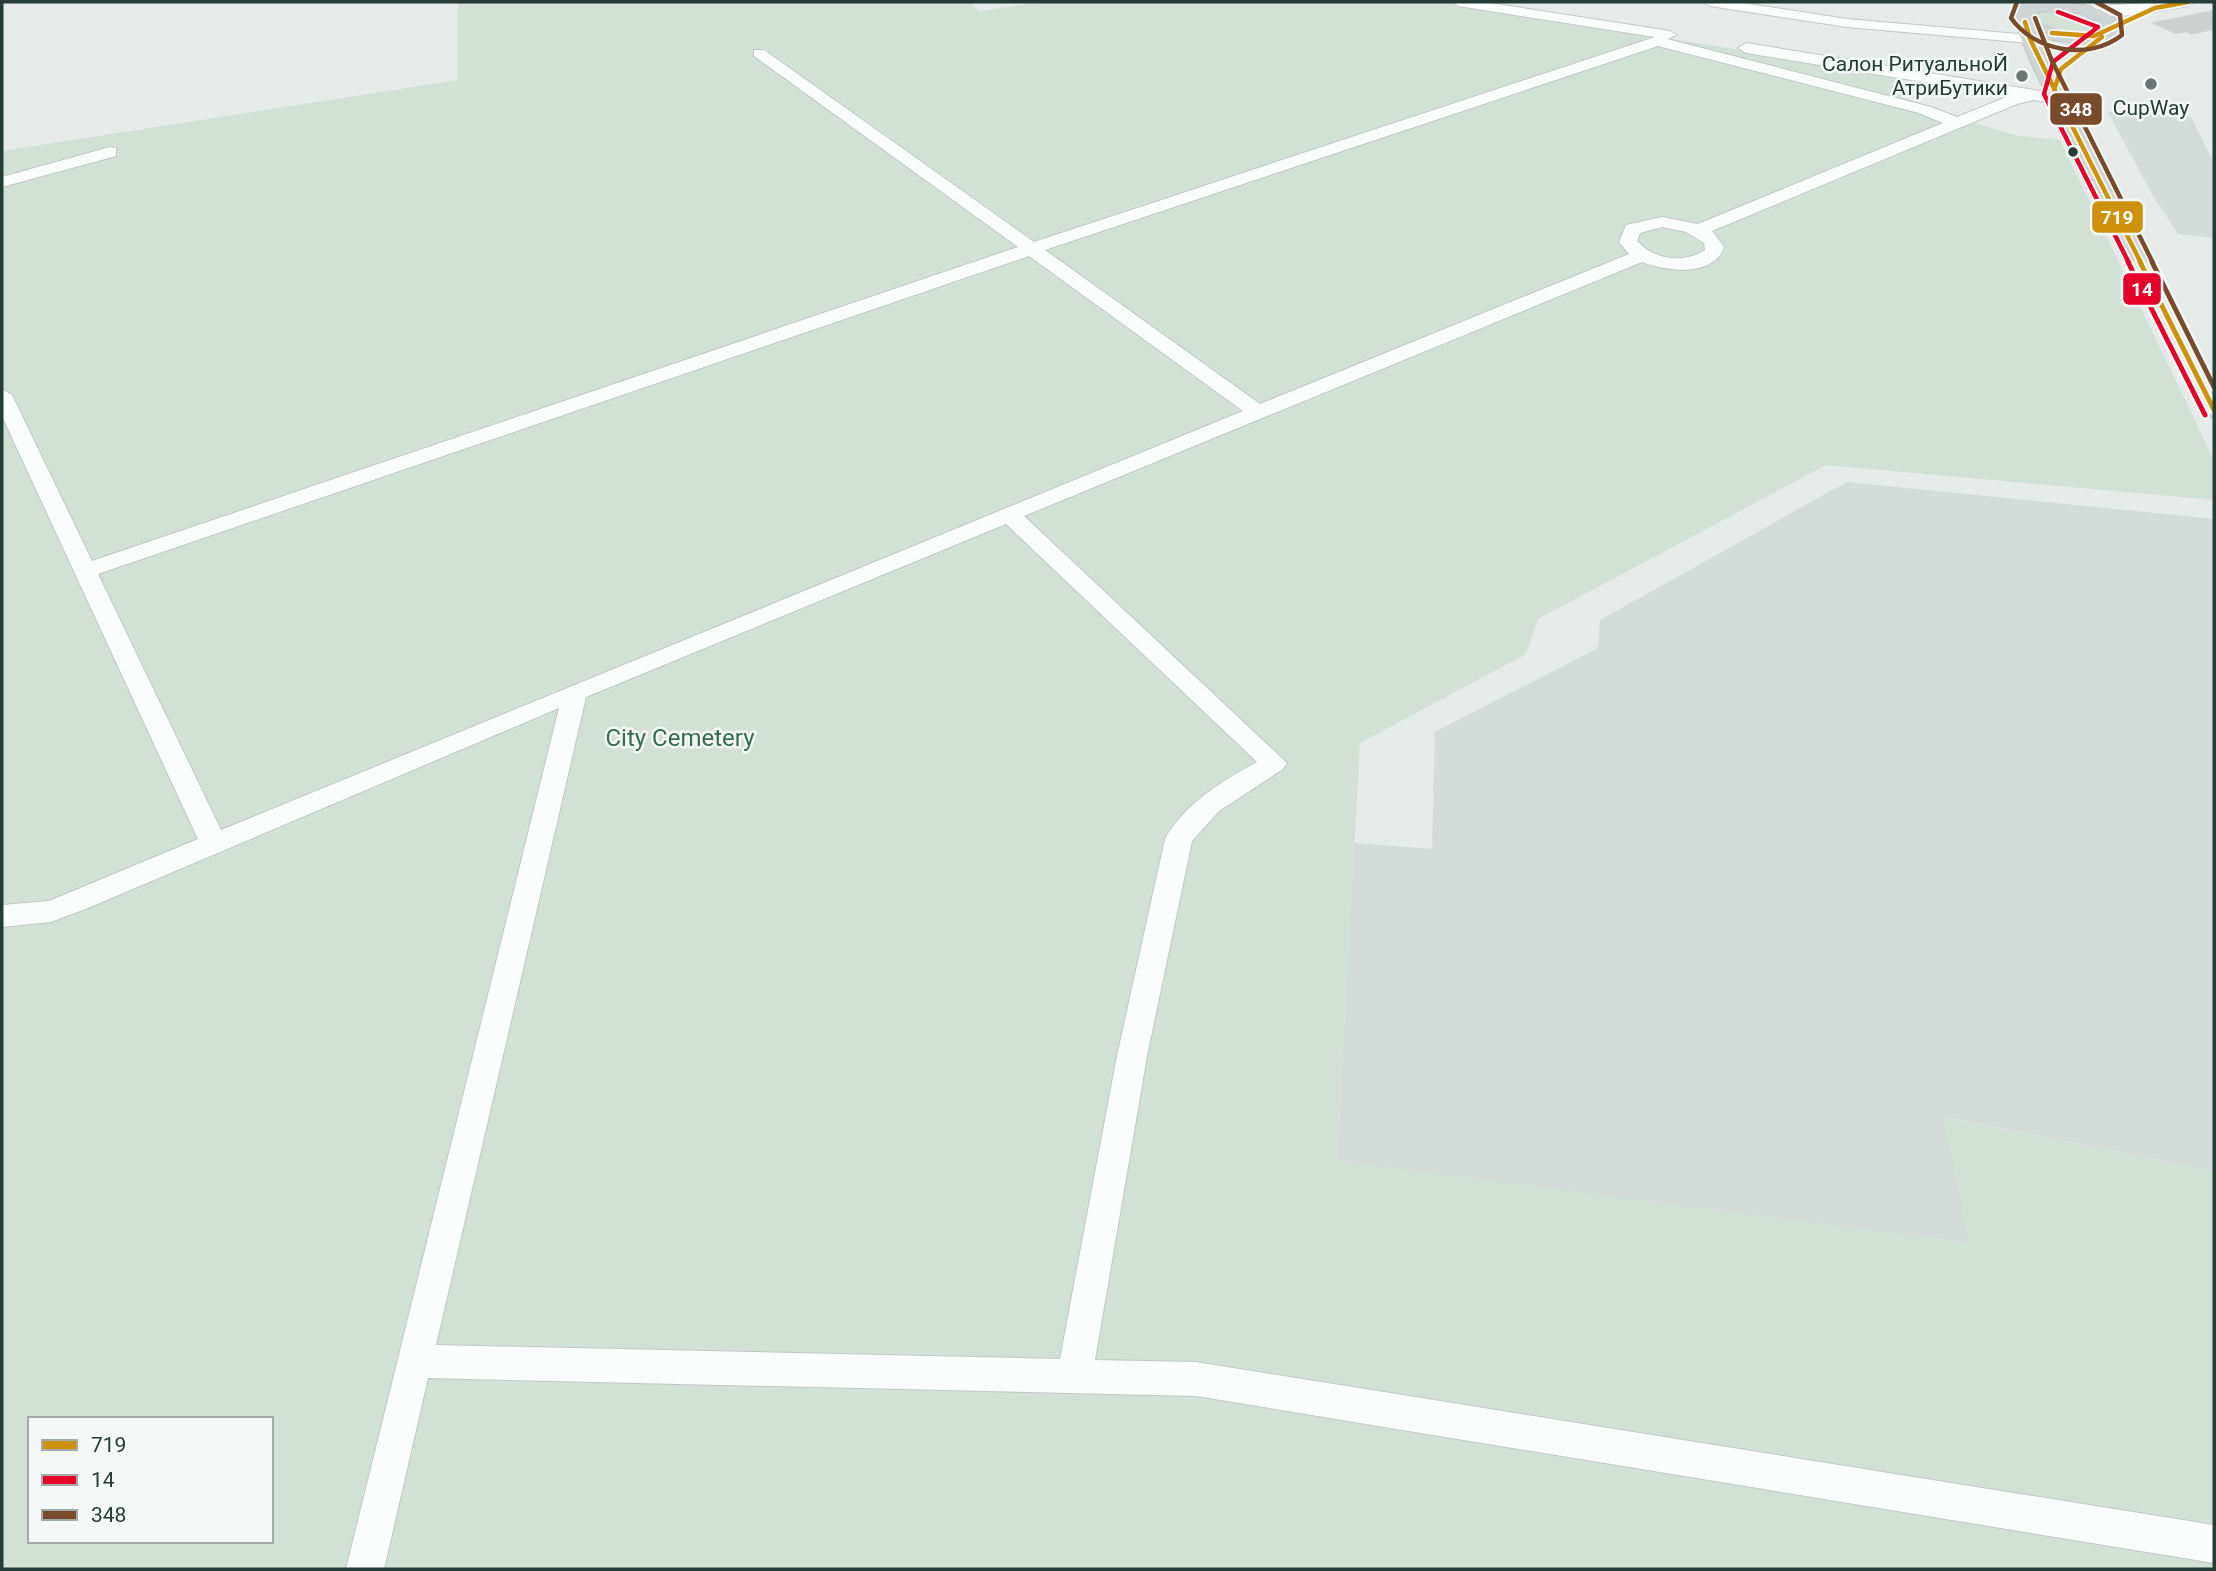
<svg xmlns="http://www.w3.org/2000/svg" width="2216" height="1571" font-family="Roboto,sans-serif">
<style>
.built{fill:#d4dbd8}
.green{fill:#d1e1d6;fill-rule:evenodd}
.building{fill:#ccd1cf;stroke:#ced3d1;stroke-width:2}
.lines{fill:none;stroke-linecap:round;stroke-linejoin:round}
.minor-casing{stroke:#c3c7c5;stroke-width:2}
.major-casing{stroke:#c2c9c7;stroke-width:2}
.minor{fill:#fbfcfc;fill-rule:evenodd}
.major{fill:#cfd5d4;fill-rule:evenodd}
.bus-1-far1-casing{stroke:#f4f8f6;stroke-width:8}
.bus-1-casing{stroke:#f4f8f6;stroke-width:10}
.bus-2-far1-casing{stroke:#f4f8f6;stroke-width:8}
.bus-2-casing{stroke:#f4f8f6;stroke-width:10}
.bus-3-far1-casing{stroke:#f4f8f6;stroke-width:8}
.bus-3-casing{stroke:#f4f8f6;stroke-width:10}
.bus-1-far1{stroke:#cd910b;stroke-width:4.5}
.bus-1{stroke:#cd910b;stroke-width:5}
.bus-2-far1{stroke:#e4002b;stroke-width:4.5}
.bus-2{stroke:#e4002b;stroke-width:5}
.bus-3-far1{stroke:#7a4b2a;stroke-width:4.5}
.bus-3{stroke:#7a4b2a;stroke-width:5}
.poi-dot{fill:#697874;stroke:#f4f8f6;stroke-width:2.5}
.bus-dot{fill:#253b36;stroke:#f4f8f6;stroke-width:2.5}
.labels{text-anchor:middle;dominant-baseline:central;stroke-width:5;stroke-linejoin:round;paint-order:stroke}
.far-poi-label{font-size:21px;fill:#253b36;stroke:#f4f8f6;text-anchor:end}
.park-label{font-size:24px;fill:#346d4c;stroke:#f4f8f6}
.line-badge{stroke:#f4f8f6;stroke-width:2.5}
.badge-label{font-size:19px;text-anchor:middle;font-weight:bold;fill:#fff}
</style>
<rect width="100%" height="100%" fill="#e6eae8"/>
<path class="built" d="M2108,112L2191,117L2214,163V238L2178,234L2152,194Z
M1847,482L2214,519V1171L1944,1117L1970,1243L1337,1161L1354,843L1432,849L1435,732L1598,648L1600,620Z"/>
<path class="green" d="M458,2H970L979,11L1043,2H1443L1895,75L1905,98L1914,104L2014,135L2060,140L2214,460V500L1826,465L1538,619L1526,654L1360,743L1337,1160L1969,1243L1943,1117L2214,1171V1569H2V151L458,80ZM30,1419H271V1541H30Z
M2033,10L2084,11L2104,26C2081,41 2048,33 2030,15Z"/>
<path class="building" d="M2214,11V29L2190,34L2188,31L2176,33L2154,23Z"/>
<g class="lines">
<g class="minor-casing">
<path id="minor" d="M1451,2H1484L1670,31L1677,35L1667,39L1931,107L1957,117L2009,96L1746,53L1738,48L1746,43L2059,94L2067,99L2059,104L2034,100L2017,104L1712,231L1724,247C1714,278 1665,271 1642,262L1024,516L1287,763L1283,769L1219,811L1192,841L1147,1056L1095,1360L1196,1362L2214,1525V1563L1196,1396L428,1378L384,1569H346L559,708L88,908L51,922L2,927V905L49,901L198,839L2,416V389L12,395L92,561L1018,247L754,56V50H764L1034,242L1655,37L1458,6ZM1658,46L1919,113L1943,123L1698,224L1662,217L1626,225L1619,242L1629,254L1260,404L1045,250ZM1662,227L1686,232L1704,243L1705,250C1683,264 1655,260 1637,241L1640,233ZM1029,256L1243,411L221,830L98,574ZM1006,524L1257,762C1221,782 1186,802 1165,839L1117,1056L1060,1359L436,1345L586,697Z
M1703,2H1737L1847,19L2030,35L2037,39L2030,43L1847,27L1710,6Z
M2159,2H2195L2188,6C2165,10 2097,25 2080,9C2084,5 2146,4 2159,2Z
M110,147L116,148V156L2,187V177Z"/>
</g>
<g class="major-casing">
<path id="major" d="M2031,2C2064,2 2102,0 2123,27C2105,52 2067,44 2041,37L2214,385V418L2205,416L2201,410L2032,65L2012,16L2016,6ZM2044,11L2081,13L2104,26C2086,40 2045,32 2030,15Z"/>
</g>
<use href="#minor" class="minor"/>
<use href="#major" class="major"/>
<g class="bus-1-far1-casing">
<path id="bus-1-far1" d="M2025,22L2030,39L2071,123
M2052,33L2094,36L2155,8L2188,2
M2102,37L2061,69L2054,90L2141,263"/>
</g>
<g class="bus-1-casing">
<path id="bus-1" d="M2140,262L2214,410"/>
</g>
<g class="bus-2-far1-casing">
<path id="bus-2-far1" d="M2058,12L2098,27L2053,62L2044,94L2129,263"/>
</g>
<g class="bus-2-casing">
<path id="bus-2" d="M2128,262L2205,415"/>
</g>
<g class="bus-3-far1-casing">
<path id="bus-3-far1" d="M2017,2L2011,18C2035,52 2089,61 2122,35L2120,15L2096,2
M2035,18L2052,61L2153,263"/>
</g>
<g class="bus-3-casing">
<path id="bus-3" d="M2152,262L2214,387"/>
</g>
<use href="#bus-1-far1" class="bus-1-far1"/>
<use href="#bus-1" class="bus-1"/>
<use href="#bus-2-far1" class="bus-2-far1"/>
<use href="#bus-2" class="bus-2"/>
<use href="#bus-3-far1" class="bus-3-far1"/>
<use href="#bus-3" class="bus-3"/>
</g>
<g class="poi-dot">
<circle cx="2022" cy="76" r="7"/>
<circle cx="2151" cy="84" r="7"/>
</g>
<circle class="bus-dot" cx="2073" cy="152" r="6"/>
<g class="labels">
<g class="far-poi-label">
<text x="2008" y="64">Салон РитуальноЙ<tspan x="2008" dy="24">АтриБутики</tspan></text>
<text x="2151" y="108" text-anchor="middle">CupWay</text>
</g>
<g class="park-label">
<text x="680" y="738">City Cemetery</text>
</g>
</g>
<g class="line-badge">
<rect x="2049" y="92" width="54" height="34" rx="7" fill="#7a4b2a"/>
<rect x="2091" y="200" width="53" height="34" rx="7" fill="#cd910b"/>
<rect x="2122" y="272" width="40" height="34" rx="7" fill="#e4002b"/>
</g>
<g class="badge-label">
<text x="2076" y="116">348</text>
<text x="2117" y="224">719</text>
<text x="2142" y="296">14</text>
</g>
<rect width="2216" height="1571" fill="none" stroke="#253b36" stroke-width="7"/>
<rect x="28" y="1417" width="245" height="126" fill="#f4f8f6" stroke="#a1aca9" stroke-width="2"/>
<rect x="42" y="1440" width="35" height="10" fill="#cd910b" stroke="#a1aca9" stroke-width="2"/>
<text x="91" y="1452" font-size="21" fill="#253b36">719</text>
<rect x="42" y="1475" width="35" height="10" fill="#e4002b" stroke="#a1aca9" stroke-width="2"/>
<text x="91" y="1487" font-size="21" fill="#253b36">14</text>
<rect x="42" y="1510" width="35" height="10" fill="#7a4b2a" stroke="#a1aca9" stroke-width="2"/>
<text x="91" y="1522" font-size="21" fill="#253b36">348</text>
</svg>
